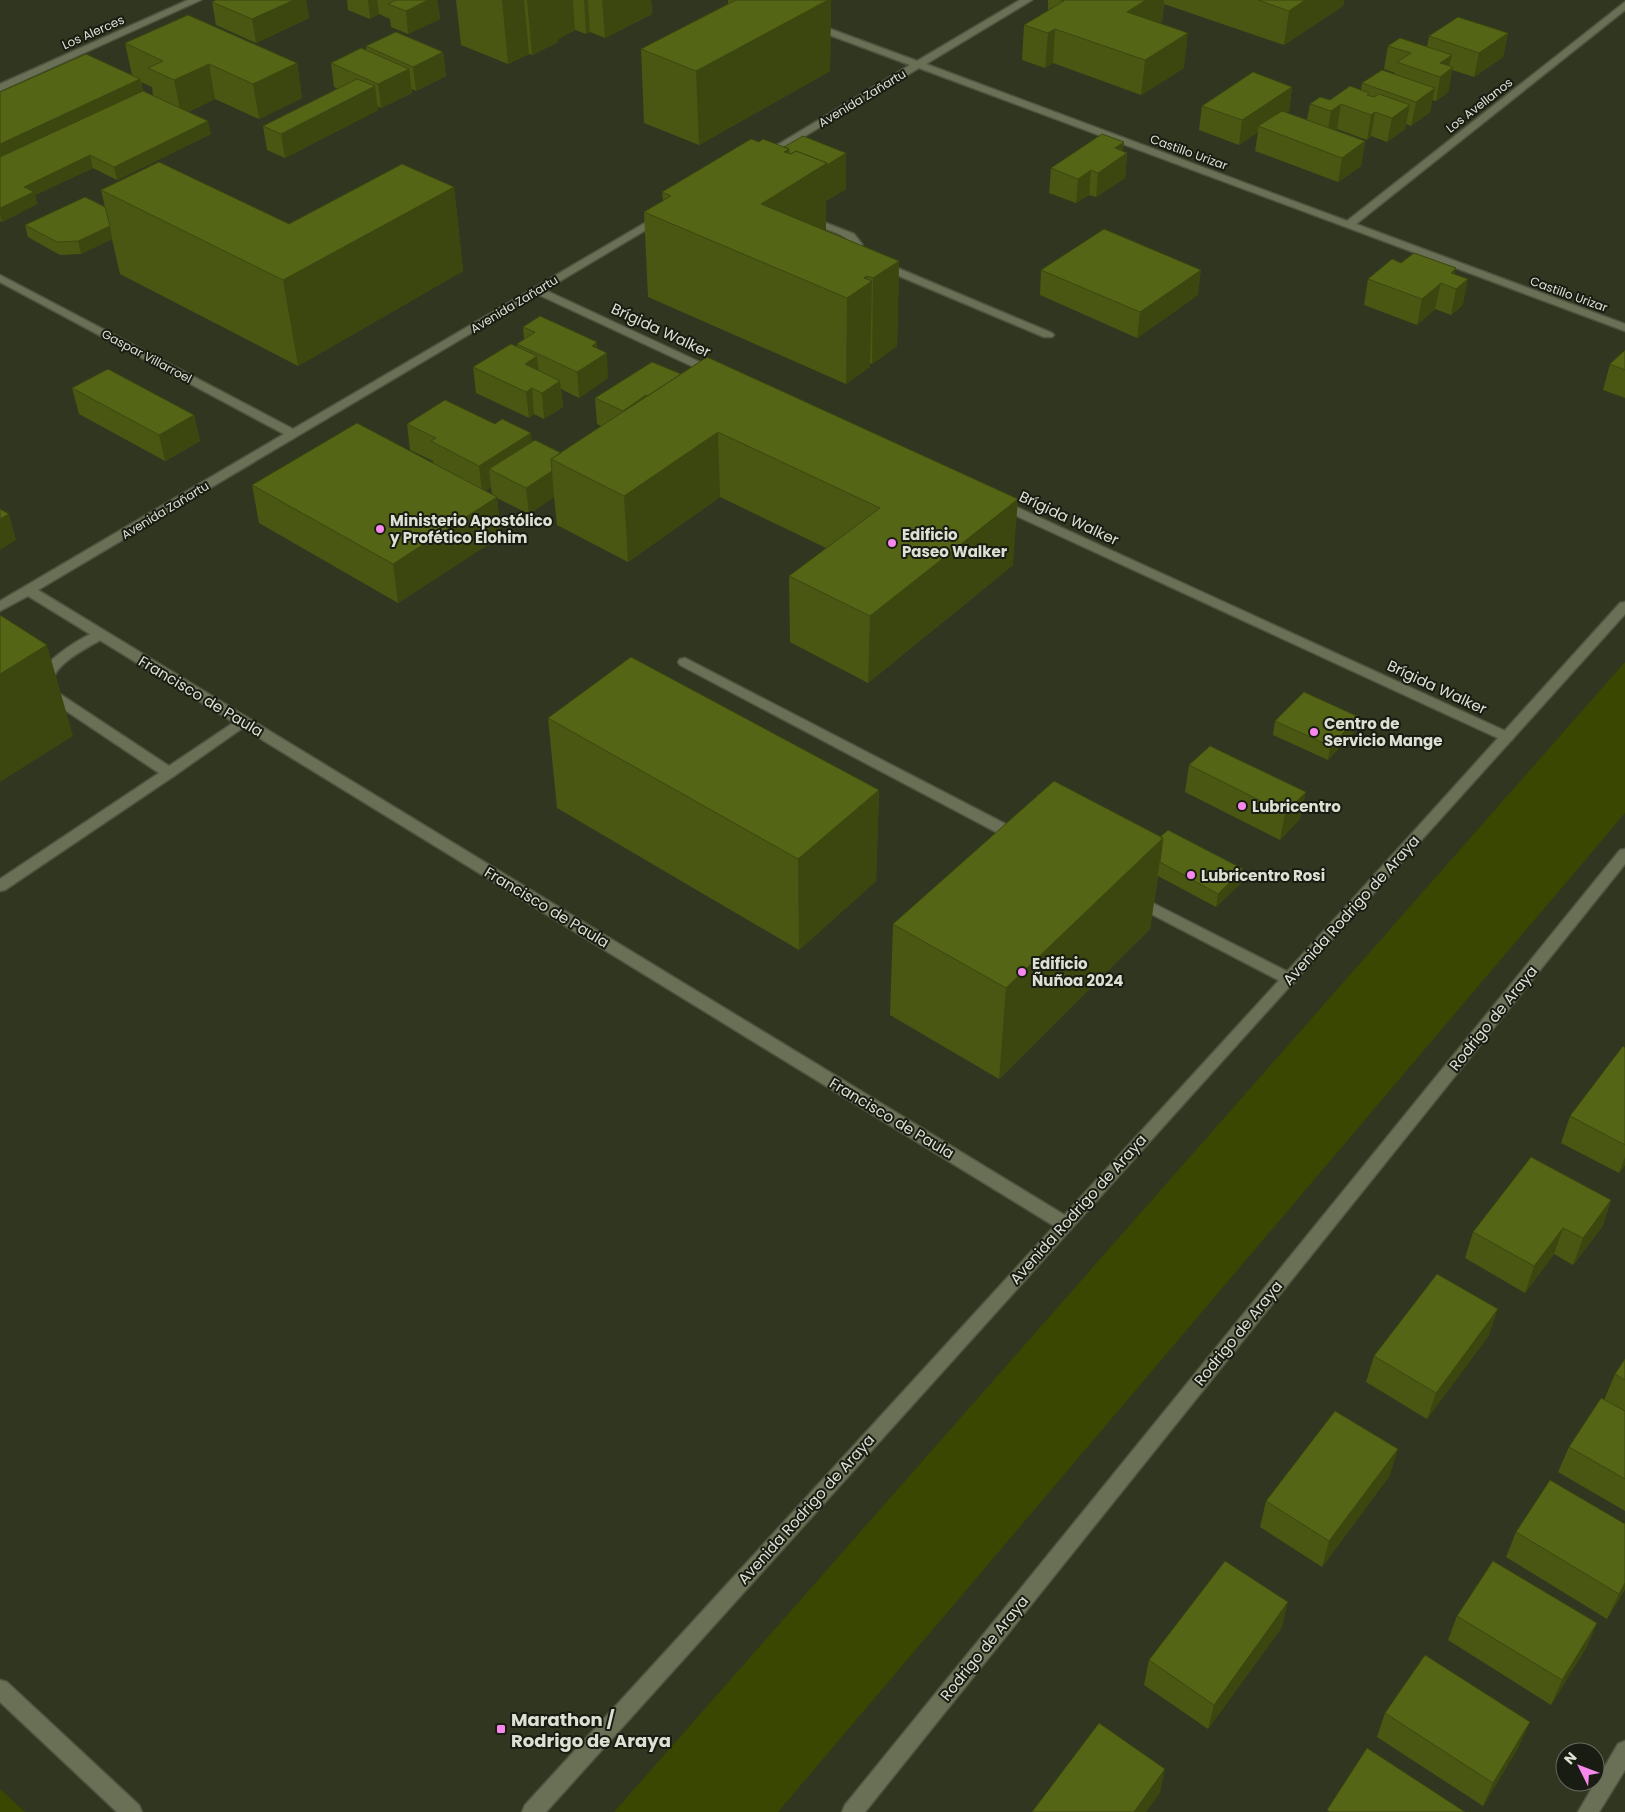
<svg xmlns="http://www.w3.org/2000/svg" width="1625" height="1812" font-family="Poppins,sans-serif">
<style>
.green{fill:#3a4700}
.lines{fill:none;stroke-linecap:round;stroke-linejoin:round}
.lane-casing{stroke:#4f5440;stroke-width:3}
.street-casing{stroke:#4f5440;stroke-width:3}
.secondary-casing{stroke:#4f5440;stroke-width:3}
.lane{fill:#697056;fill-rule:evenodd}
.street{fill:#697056;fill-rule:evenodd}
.secondary{fill:#697056;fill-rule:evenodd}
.wall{fill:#495713;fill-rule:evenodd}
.shaded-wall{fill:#3c470f}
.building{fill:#556516;stroke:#3c470f}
.poi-dot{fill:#f788ec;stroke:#191c12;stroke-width:2}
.labels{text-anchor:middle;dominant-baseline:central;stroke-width:4;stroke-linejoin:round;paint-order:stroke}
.far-street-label{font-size:12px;fill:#dde1d3;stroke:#191c12}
.street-label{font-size:15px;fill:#dde1d3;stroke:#191c12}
.poi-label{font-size:15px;font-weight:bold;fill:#dde1d3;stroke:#191c12;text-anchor:start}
.near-poi-label{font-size:18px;font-weight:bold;fill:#dde1d3;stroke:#191c12;text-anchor:start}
</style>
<rect width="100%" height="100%" fill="#30361f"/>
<path class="green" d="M1625,662V813L778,1812H614Z
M0,1789L25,1812H0Z"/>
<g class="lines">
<g class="lane-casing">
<path id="lane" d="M808,216L854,234L862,244L863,251L869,256L1052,333L1054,335L1052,337H1044L861,260C852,253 853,243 846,238C834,230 817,227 804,221L803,219L804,217Z
M101,630L108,634L106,637C91,646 38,670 57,692L169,766L239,719H249L251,722L174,776L5,890L0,891V879L159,773L47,698C43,693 38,688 38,681C39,663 85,634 101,630Z
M685,658L1023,833L1025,837L1023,841H1013L680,665L678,662L680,659Z
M1135,894L1294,975L1297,979L1294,983L1289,985L1284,983L1130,903L1128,899L1130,895Z"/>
</g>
<g class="street-casing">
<path id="street" d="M188,0H201L0,91V84Z
M1020,0H1032L926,64L1347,221L1625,2V10L1356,224L1625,324V331L919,68L768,158H760L759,156L910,65L808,27V23H814L917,61Z
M662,213L666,214L667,216L666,218L545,290L719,371L721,373L719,375H711L537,294L38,590L1071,1219L1073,1224L1071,1229L1065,1231L1059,1229L28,596L0,611V601L284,434L0,282V275L293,429Z
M999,499L1512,734L1514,737L1512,740H1502L995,506L993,503Z
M1625,849V864L865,1812H842L845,1805L1620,850Z
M1625,1741V1770L1599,1812H1578L1618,1744Z"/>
</g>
<g class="secondary-casing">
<path id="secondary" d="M1625,602V614L546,1812H522L525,1805L1284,975L1620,603Z
M0,1680L7,1682L139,1805L142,1812H117L0,1702Z"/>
</g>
<use href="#lane" class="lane"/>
<use href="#street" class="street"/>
<use href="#secondary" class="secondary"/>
</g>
<path class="wall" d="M216,0H306L309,18L256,43L216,25L212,2Z
M347,0H437L440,19L408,34L391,27L390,19L379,14L370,19L348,10Z
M456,0H651L652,14L605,38L590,32L586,34L575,30L558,39V42L532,55L529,54L508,64L461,45Z
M728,0H831L830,71L699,145L644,123L641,49L728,4Z
M1048,0H1344L1343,6L1284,45L1164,4L1162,22L1160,23L1184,68L1141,95L1053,63L1045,68L1022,60L1024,25L1048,11Z
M1508,33L1503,57L1474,77L1452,70L1448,92L1436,101L1432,100L1430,112L1411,126L1406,124L1405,129L1387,142L1371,136L1367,140L1337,129L1334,130L1365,141L1361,166L1338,182L1255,151L1258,132L1239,145L1199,130L1202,106L1292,87L1289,111L1286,113L1307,120L1310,104L1330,100L1361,90L1362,83L1395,74V73L1384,69L1388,46L1427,47L1429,36Z
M125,43L297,63L302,98L259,119L215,99L188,112L211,134L117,180L93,168L35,195L37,204L2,222L0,221V92L132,75ZM141,82L152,87L153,96L143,91Z
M366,46L443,52L446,76L416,91L412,89V93L381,108L377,106L378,110L285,158L267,150L263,126L338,89L334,87L331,63L366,50Z
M759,142L784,147L846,153V189L826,201V231L899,261L897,346L872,364L870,363V367L846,384L648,297L644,212L663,201L662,192Z
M1123,151L1127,153L1125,178L1096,197L1089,195L1076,203L1049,193L1051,168Z
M454,187L463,271L298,366L120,274L112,239L81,254L60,255L28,237L25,225L105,207L101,190L289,224Z
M1401,263L1455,274L1463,305L1451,315L1435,309L1417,325L1364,305L1368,279Z
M1041,270L1198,295L1137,338L1040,295Z
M523,327L598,348L608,378L579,398L561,389L563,407L544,419L534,414L529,418L476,393L473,367L517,347V344L524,340Z
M1625,350V398L1603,390L1610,364Z
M652,362L1013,565L868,683L790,642L789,576L826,548L720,497L628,562L557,525L554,497L529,514L497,498L501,536L398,603L259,523L252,485L433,463V461L410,450L407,424L532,442L561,453L601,426L597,424L595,398ZM491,487L492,494L485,491Z
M72,388L194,415L200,441L165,461L79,414Z
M1359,717L1356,730L1328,760L1273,735L1275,721Z
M548,718L879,790L876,881L799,950L557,808Z
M1189,765L1300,819L1280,840L1185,792Z
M1160,837L1243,869L1241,883L1216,907L1158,876L1150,929L999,1079L890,1015L893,924Z
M1625,1048V1165L1619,1173L1561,1143L1570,1116Z
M1611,1200L1602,1227L1573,1265L1554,1254L1525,1293L1465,1258L1473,1232Z
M1489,1335L1427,1419L1366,1382L1374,1356Z
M1625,1359V1511L1558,1472L1569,1447L1604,1400L1615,1374Z
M1390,1475L1322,1567L1260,1527L1266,1501Z
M1625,1524V1589L1607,1619L1506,1557L1516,1532Z
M1457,1616L1597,1623L1586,1648L1551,1705L1448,1640Z
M1282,1627L1208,1729L1144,1685L1149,1660Z
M1385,1713L1519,1746L1483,1806L1377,1737Z"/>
<path class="shaded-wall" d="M294,0H306L309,18L256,43L252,19Z
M368,0H377L379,14L370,19Z
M428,0H437L440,19L408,34L406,11Z
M502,0H524L529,54L508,64Z
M527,0H573L575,30L558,39V42L532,55Z
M584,0H588L590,32L586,34Z
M602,0H651L652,14L605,38Z
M828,0H831L830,71L699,145L696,71Z
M1146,0H1164L1162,22L1123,46L1127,12Z
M1305,0H1344L1343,6L1284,45L1289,11Z
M1055,29L1053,63L1045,68L1048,33Z
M1188,33L1184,68L1141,95L1145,60Z
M1508,33L1503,57L1474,77L1479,53Z
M443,52L446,76L416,91L413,67Z
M1452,55L1448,71L1453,67L1448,92L1436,101L1440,77V63Z
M297,63L302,98L259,119L253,84Z
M209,64L215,99L181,115L174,80Z
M409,69L412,93L381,108L378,84Z
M140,79L145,103L0,172V144Z
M375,86L378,110L285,158L281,134Z
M1292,87L1289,111L1263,128L1258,126V132L1239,145L1242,120Z
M1435,88L1430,112L1411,126L1416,102Z
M1341,104L1337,129L1327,135L1331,111Z
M1410,105L1405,129L1387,142L1392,118Z
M1375,112L1371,136L1367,140L1371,115Z
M208,121L211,134L117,180L114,167Z
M1365,141L1361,166L1338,182L1342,158Z
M1124,142L1122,156L1127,153L1125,178L1096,197L1098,173L1115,148Z
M789,149L827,163L846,153V189L826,201V247L761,204L784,152Z
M90,155L93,168L35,195L37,204L2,222L0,215V208L24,187Z
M1091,170L1089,195L1076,203L1078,179Z
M454,187L463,271L298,366L283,280Z
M110,226L112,239L81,254L78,241Z
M899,261L897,346L872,364L873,278Z
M1456,268L1452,288L1451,273Z
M1201,270L1198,295L1137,338L1140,312Z
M867,276V284L872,281L870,367L846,384L847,298L864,278Z
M1468,279L1463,305L1451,315L1456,289Z
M1441,283L1435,309L1417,325L1422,299Z
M597,342L598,358L607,353L608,378L579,398L577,372L592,346Z
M537,356L540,382L525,364Z
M560,381L563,407L544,419L542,393Z
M532,388L534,414L529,418L526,392Z
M646,395L648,421L624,437L623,411Z
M194,415L200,441L165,461L159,435Z
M718,432L720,497L628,562L624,496Z
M531,433L534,459L489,469L491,487L482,492L479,466Z
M552,471L554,497L529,514L526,488Z
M497,497L501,536L398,603L393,564Z
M1018,499L1013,565L868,683L870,616Z
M9,514L16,540L0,550V519Z
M47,645L73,736L0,782V674Z
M1359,717L1356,730L1328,760L1330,746Z
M879,790L876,881L799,950L798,859Z
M1306,792L1300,819L1280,840L1285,813Z
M1163,838L1150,929L999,1079L1006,988Z
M1243,869L1241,883L1216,907L1218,894Z
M1625,1157V1165L1619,1173Z
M1611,1200L1602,1227L1573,1265L1583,1238Z
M1563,1228L1554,1254L1525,1293L1534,1266Z
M1498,1309L1489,1335L1427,1419L1436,1393Z
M1398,1449L1390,1475L1322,1567L1329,1541Z
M1625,1583V1589L1607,1619L1619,1594Z
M1288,1602L1282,1627L1208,1729L1214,1705Z
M1597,1623L1586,1648L1551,1705L1562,1680Z
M1530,1722L1519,1746L1483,1806L1493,1783Z
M1165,1769L1160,1793L1146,1812H1134Z"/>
<path class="building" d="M216,0H294L252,19L212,2Z
M396,0H428L406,11L388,4Z
M736,0H828L696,71L641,49Z
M1060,0H1146L1127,12L1188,33L1145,60L1055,29L1048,33L1024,25L1064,1Z
M1258,0H1305L1289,11Z
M188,15L297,63L253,84L209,64L174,80L148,68L163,61L125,43Z
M1458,17L1508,33L1479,53L1429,36Z
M396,32L443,52L413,67L366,46Z
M1400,38L1452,55L1440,63L1453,67L1440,77L1397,62L1411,53L1388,46Z
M361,48L409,69L378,84L331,63Z
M86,54L140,79L0,144V92Z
M1382,70L1435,88L1416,102L1362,83Z
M1253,72L1292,87L1242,120L1202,106Z
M357,79L375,86L281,134L263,126Z
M1350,86L1369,93L1367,95L1374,97L1379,94L1410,105L1392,118L1375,112L1371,115L1341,104L1331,111L1310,104L1320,97L1330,100Z
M143,91L208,121L114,167L90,155L24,187L34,192L0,208V157Z
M1282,111L1365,141L1342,158L1258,126Z
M1102,134L1124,142L1115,148L1127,153L1098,173L1091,170L1078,179L1051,168Z
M803,136L846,153L827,165V163L796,151L791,154L789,153V149L784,147Z
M751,139L759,142L763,139L789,149L784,152L791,154L796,151L827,163L761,204L899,261L873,278L867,276L864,278L872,281L847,298L644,212L671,196L662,192Z
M159,162L289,224L402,164L454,187L283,280L101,190Z
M85,197L105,207L110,226L78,241L57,242L25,225Z
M1104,229L1201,270L1140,312L1041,270Z
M1414,253L1456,268L1451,273L1468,279L1456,289L1441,283L1422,299L1368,279L1392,259L1401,263Z
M540,316L597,342L592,346L607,353L577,372L517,344L535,332L523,327Z
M511,344L537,356L525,364L560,381L542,393L532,388L526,392L473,367Z
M1625,350V370L1610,364Z
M707,357L1018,499L870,616L789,576L880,508L718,432L624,496L551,459Z
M652,362L681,374L648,396L646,395L623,411L595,398Z
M108,369L194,415L159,435L72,388Z
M445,400L495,424L502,419L531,433L479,466L431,441L436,438L407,424Z
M357,423L497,497L393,564L252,485Z
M535,440L561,453L551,459L552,471L526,488L489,469Z
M0,509L9,514L0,519Z
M0,615L47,645L0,674Z
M631,657L879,790L798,859L548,718Z
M1304,692L1359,717L1330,746L1275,721Z
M1210,746L1306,792L1285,813L1189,765Z
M1054,781L1163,838L1006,988L893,924Z
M1168,830L1243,869L1218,894L1160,862L1163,838L1160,837Z
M1623,1046L1625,1048V1145L1570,1116Z
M1531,1157L1611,1200L1583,1238L1563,1228L1534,1266L1473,1232Z
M1437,1274L1498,1309L1436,1393L1374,1356Z
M1625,1359V1380L1615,1374Z
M1601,1398L1625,1411V1479L1569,1447Z
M1335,1411L1398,1449L1329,1541L1266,1501Z
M1550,1480L1625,1524V1583L1619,1594L1516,1532Z
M1225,1561L1288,1602L1214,1705L1149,1660Z
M1493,1561L1597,1623L1562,1680L1457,1616Z
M1425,1655L1530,1722L1493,1783L1385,1713Z
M1099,1723L1165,1769L1134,1812H1032Z
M1367,1748L1465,1812H1330L1327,1810Z"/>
<g class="poi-dot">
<circle cx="380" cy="529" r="5"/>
<circle cx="892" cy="543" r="5"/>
<circle cx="1314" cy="732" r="5"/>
<circle cx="1242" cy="806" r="5"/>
<circle cx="1191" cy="875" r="5"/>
<circle cx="1022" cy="972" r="5"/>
<rect x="496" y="1724" width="10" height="10" rx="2.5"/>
</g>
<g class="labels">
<g class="far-street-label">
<text transform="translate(93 32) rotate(-24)">Los Alerces</text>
<text transform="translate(862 98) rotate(-31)">Avenida Zañartu</text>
<text transform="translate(1479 105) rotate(-38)">Los Avellanos</text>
<text transform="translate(1189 152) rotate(20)">Castillo Urizar</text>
<text transform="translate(1569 294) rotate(20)">Castillo Urizar</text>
<text transform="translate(514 304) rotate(-31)">Avenida Zañartu</text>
<text transform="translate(147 356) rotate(28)">Gaspar Villarroel</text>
<text transform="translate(165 510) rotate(-31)">Avenida Zañartu</text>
</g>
<g class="street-label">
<text transform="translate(661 330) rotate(25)">Brígida Walker</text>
<text transform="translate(1069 518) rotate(25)">Brígida Walker</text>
<text transform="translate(1437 687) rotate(25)">Brígida Walker</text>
<text transform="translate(201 696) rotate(31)">Francisco de Paula</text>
<text transform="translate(547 907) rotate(31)">Francisco de Paula</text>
<text transform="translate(1351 910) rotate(-48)">Avenida Rodrigo de Araya</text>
<text transform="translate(1493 1018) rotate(-51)">Rodrigo de Araya</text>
<text transform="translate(892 1118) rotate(31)">Francisco de Paula</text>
<text transform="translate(1078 1209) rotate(-48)">Avenida Rodrigo de Araya</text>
<text transform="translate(1238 1333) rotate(-51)">Rodrigo de Araya</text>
<text transform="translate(806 1509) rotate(-48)">Avenida Rodrigo de Araya</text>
<text transform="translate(984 1648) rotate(-51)">Rodrigo de Araya</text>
</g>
<g class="poi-label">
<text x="390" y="520">Ministerio Apostólico<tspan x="390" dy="17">y Profético Elohim</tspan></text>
<text x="902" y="534">Edificio<tspan x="902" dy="17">Paseo Walker</tspan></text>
<text x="1324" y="723">Centro de<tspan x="1324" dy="17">Servicio Mange</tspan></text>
<text x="1252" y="806">Lubricentro</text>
<text x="1201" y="875">Lubricentro Rosi</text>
<text x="1032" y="963">Edificio<tspan x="1032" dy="17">Ñuñoa 2024</tspan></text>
</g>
<g class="near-poi-label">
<text x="511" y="1719">Marathon /<tspan x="511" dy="21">Rodrigo de Araya</tspan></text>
</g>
</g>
<g transform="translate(1580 1767) rotate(312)"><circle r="24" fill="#191c12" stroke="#676b5f"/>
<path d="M0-4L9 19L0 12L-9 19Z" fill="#f788ec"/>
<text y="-8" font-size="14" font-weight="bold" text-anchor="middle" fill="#dde1d3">N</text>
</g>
</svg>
